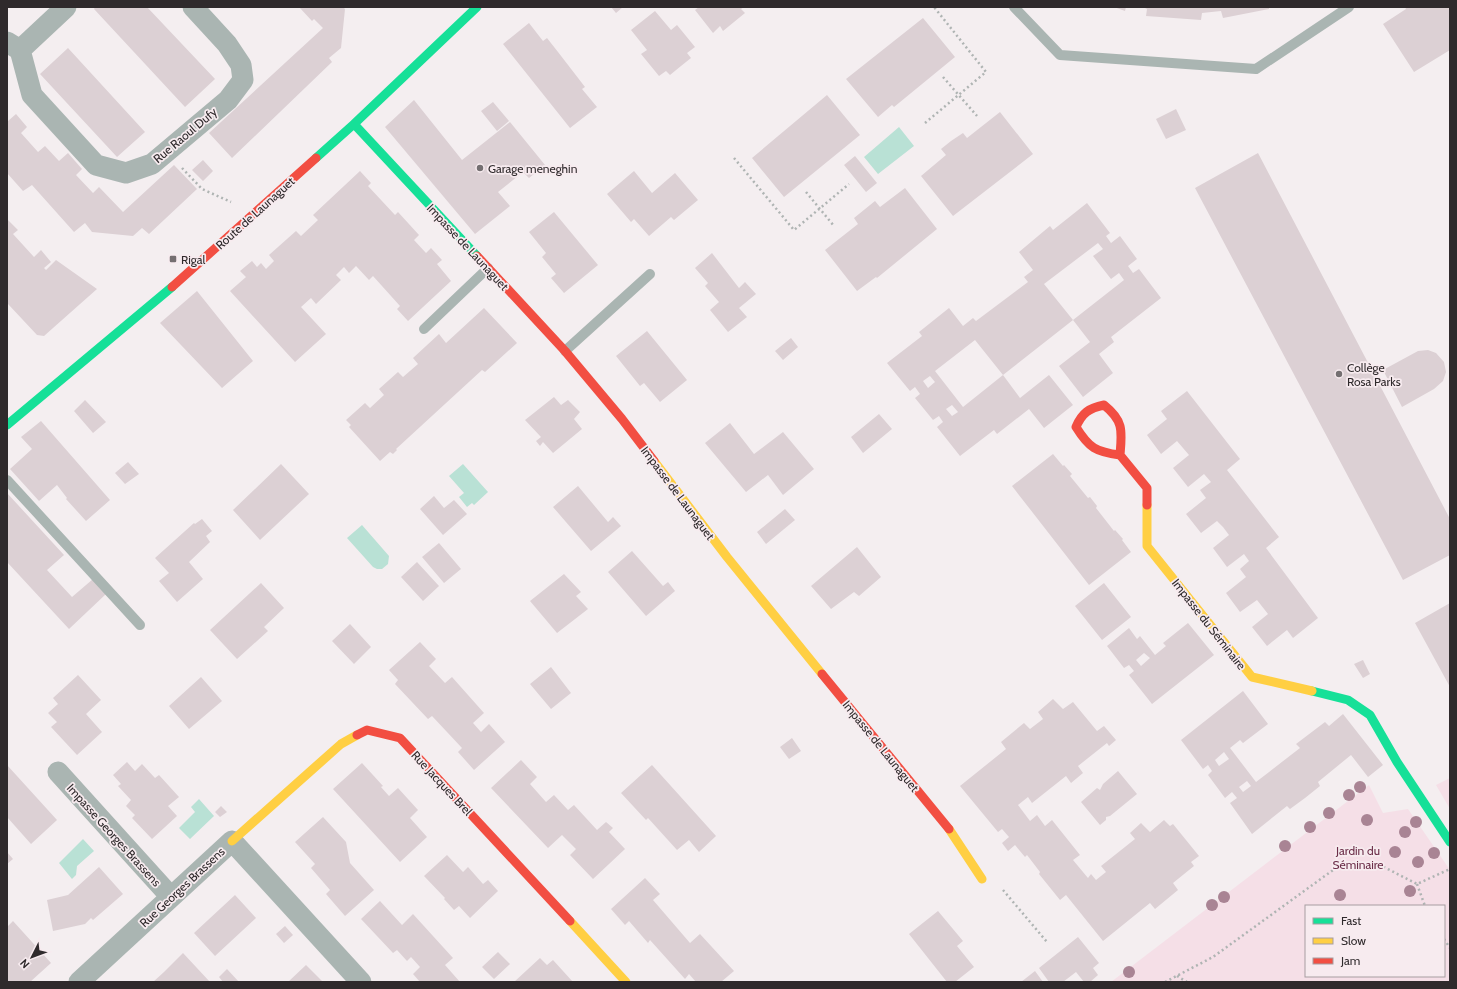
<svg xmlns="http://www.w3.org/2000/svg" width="1457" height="989" font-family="Cabin,sans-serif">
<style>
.green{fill:#f5dfe7;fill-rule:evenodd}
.water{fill:#b9e1d5}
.building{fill:#dcd0d4;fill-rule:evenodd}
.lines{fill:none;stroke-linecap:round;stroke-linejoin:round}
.path{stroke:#afb4b3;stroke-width:2.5;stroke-dasharray:2 3;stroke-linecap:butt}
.lane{stroke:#aab5b2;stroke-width:10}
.street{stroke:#aab5b2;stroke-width:21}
.fast{stroke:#16e098;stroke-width:9}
.slow{stroke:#ffcf43;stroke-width:9}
.jam{stroke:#f24e42;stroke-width:9}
.tree{fill:#a98494}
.poi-dot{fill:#746f71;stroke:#f7ebef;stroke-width:1.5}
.labels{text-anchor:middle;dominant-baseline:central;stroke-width:3.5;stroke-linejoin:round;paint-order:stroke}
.street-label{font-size:12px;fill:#2f2a2c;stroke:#f7ebef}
.poi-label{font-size:12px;fill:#2f2a2c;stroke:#f7ebef;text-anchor:start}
.park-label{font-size:12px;fill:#6b2d48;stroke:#f7ebef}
</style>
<rect width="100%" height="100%" fill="#f4eef0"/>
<path class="green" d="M1450,778V809L1436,785Z
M1369,785L1383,813L1408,809L1450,870V982H1111ZM1306,906H1444V976H1306Z"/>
<path class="water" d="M899,127L914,146L878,174L864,157Z
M463,464L488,492L474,505L472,503L467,507L459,497L464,493L449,476Z
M362,525L389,556L388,564L382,569H377L373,567L347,538Z
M199,799L214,816L190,839L179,828L195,812L191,807Z
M83,839L94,851L77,866L76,875L72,879L59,863Z"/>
<path class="building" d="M95,7H147L215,79L185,107L94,9Z
M299,7H343L345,9L341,48L329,58L332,62L232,158L209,133L323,28L314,19L312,21Z
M611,7H623L616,13Z
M699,7H744L741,9L745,13L723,31L720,26L713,33L695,10Z
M1114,7H1126L1125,11Z
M1143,7H1269V9L1223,18L1221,11L1202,13L1201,20L1146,16L1147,9Z
M1405,7H1450V50L1414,72L1383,24L1406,9Z
M655,11L671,30L677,25L695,47L687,53L691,58L681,66L670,75L666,71L659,76L641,54L647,50L631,30Z
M923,18L955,57L894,107L892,105L878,117L846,79Z
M529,23L543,41L547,38L558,52L585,87L582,89L597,107L570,128L503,44Z
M68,48L145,132L117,157L40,74Z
M827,95L860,135L784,197L752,158Z
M414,100L462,160L510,122L545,165L529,178L523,172L498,192L510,206L475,234L385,127Z
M493,102L509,121L497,131L481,111Z
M1176,109L1186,130L1166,139L1156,119Z
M1000,112L1033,154L953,216L921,176L946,155L941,149L951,141L963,133L967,138Z
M16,114L27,127L21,133L38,152L45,146L59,161L68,153L82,169L76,175L93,193L99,187L123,212L174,165L197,189L149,234L142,228L133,236L92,232L85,223L74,232L32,185L23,191L7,173V119L8,121Z
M1258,153L1450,519V555L1403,580L1195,188Z
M855,156L877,183L866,192L844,165Z
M203,160L213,171L203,181L192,170Z
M360,171L371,183L368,186L395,215L398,212L419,235L414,240L426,253L431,248L442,260L437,264L451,281L408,321L397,309L400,306L373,276L369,280L356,266L349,273L344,267L336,275L341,280L316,304L311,298L301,307L326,334L295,362L230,291L246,277L240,271L252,261L257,267L261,263L266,269L274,261L269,255L296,231L301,236L318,220L313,215Z
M634,171L652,193L675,173L698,200L674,220L671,217L649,236L634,219L631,222L607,194Z
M905,188L937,229L877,278L876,277L857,291L825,250L858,224L854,218L875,201L880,207Z
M1087,203L1110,233L1106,236L1111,243L1120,236L1137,259L1128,266L1133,273L1139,269L1161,298L1111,337L1114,342L1099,354L1113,373L1083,397L1059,366L1090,342L1073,320L1003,375L975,340L935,371L963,407L1003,375L1020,398L1049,375L1073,405L1044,428L1029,409L997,434L994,430L960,456L937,427L943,422L939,416L933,420L915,398L920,394L915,387L910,391L887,363L922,336L919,332L949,308L963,326L973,318L976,321L1028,282L1024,277L1033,270L1019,252L1050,226L1053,230ZM1098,243L1103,249L1093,256L1111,279L1119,273L1124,280L1073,320L1044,284ZM930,376L935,382L928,388L923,381ZM952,405L958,412L952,416L946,409Z
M554,212L598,265L564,293L551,278L556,274L542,257L546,253L529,232Z
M7,219L18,230L13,234L34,257L41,250L51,262L44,268L46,270L56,260L97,289L44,336L37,335L8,304L7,305Z
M712,253L739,288L745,282L756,294L739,308L747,317L728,332L710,310L719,302L705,286L708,283L695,268Z
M197,291L253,361L222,388L160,323Z
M484,308L517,343L485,372L482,370L396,449L397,450L393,454L390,452L380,461L349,427L351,425L346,420L365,403L370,408L384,395L379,389L398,372L403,377L418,364L413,358L439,334L446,343Z
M647,331L687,380L660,402L644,383L640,386L616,356Z
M791,338L798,347L783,360L775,351Z
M1428,350L1436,353L1444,362L1446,372L1443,381L1434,389L1402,407L1383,370L1418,351Z
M1187,391L1240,459L1227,470L1279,537L1266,548L1318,618L1293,638L1287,630L1267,646L1252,627L1268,614L1257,600L1240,612L1226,593L1246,577L1240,569L1249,561L1244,554L1227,567L1213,548L1229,535L1223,527L1217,521L1201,533L1186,514L1206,498L1200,490L1211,482L1204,474L1188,487L1173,468L1189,455L1177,441L1161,454L1147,435L1167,419L1161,411Z
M554,397L561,405L568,400L580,412L574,419L582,429L553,453L543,442L540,446L536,441L541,437L525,420Z
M85,400L106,422L93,433L74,411Z
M879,414L892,429L863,453L851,437Z
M41,421L110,500L86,521L66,499L67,498L57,485L39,501L10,469L32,449L21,437Z
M730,423L754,454L783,432L814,469L783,495L768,475L746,492L705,443Z
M1053,454L1063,466L1064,465L1072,474L1070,476L1088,498L1090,497L1097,506L1096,508L1114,531L1115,530L1123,539L1122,540L1131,552L1089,585L1012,486Z
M128,462L139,474L125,484L115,473Z
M281,464L309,494L260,540L233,510Z
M578,486L608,522L613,517L621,526L591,551L553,507Z
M7,493L64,555L47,570L72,597L93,579L106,594L69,629L7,562Z
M434,496L444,508L454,500L467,514L443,535L420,509Z
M785,509L795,520L766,544L757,532Z
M202,519L212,531L206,536L210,542L189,562L203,579L177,602L159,581L169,573L155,558L194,523L195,524Z
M439,543L461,569L444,583L422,557Z
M857,547L881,577L859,596L854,592L831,609L811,586Z
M632,551L663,586L668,582L675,591L646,616L608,572Z
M417,562L439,586L423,601L401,577Z
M564,574L581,592L576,596L588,609L557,633L530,601Z
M261,583L284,608L264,627L268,631L237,659L210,630Z
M1104,583L1131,617L1102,640L1075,606Z
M1450,603V687L1415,623Z
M1188,623L1214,655L1152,704L1129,675L1134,671L1129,665L1124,668L1107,646L1129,628L1137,639L1140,636L1155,655L1166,646L1163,643ZM1144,653L1150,658L1141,666L1136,660Z
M350,624L371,647L354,664L332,641Z
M420,642L436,659L429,666L445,683L452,677L484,713L473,723L481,732L489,724L505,742L474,770L458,752L462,748L432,716L428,719L395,684L398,680L389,670Z
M1363,660L1370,674L1363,678L1354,664Z
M551,667L571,693L551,709L530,684Z
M78,675L101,700L86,714L102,732L77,755L51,727L57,722L48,713L58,704L53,698Z
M201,677L222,701L189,729L169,706Z
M1243,691L1268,724L1243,743L1240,740L1230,748L1256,782L1300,748L1296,744L1325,722L1329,726L1343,714L1383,765L1368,777L1351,755L1318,782L1320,786L1305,798L1290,809L1287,806L1252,834L1230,803L1237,798L1232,792L1225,798L1208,775L1212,771L1208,765L1203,769L1181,740ZM1224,752L1229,759L1219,766L1215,760ZM1247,781L1251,786L1243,792L1239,787Z
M1053,699L1063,709L1073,702L1097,731L1104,726L1116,740L1109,746L1107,743L1078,766L1083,773L1071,783L1066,776L1032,803L1028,797L1018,805L1030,821L1037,815L1045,826L1052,820L1080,855L1073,860L1088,878L1091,874L1096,880L1106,872L1101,866L1135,839L1130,833L1141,823L1150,832L1164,820L1170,826L1173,824L1199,856L1191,862L1194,866L1173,883L1178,890L1155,909L1150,903L1103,941L1066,895L1060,900L1039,874L1040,872L1027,855L1025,857L1015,845L1008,851L1002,843L1009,837L1002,829L998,832L960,786L1006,749L1001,742L1024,723L1030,729L1043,719L1038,712Z
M792,738L801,751L789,759L780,747Z
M521,760L537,777L530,784L546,802L554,795L568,810L574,805L597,830L606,822L613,828L609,832L625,849L593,879L570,855L576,849L562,835L548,848L491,788Z
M127,762L135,771L142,764L155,778L159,775L179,797L168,806L177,816L152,839L132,818L135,815L126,806L131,800L118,786L121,784L113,775Z
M362,763L383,786L381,787L389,796L398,788L418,810L410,818L427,837L400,862L333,789Z
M7,765L57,820L31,844L7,817Z
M652,765L716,836L699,852L689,840L677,850L648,818L646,820L621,793Z
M1118,771L1137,794L1110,816L1106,817V820L1100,825L1081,802L1097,788L1100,790L1103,784Z
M221,806L227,812L220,817L215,812Z
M323,817L346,842L350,863L374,890L345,916L326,894L330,890L311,868L315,864L295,842Z
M7,852L13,859L7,864Z
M447,855L463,872L468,867L483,884L488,880L498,891L470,918L459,906L454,910L444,899L445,898L424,876Z
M99,867L123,894L93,920L91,918L85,924L53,931L47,900L68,895Z
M645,878L660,894L653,900L690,943L700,934L734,971L721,982H696L689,974L685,979L650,940L648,943L629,921L625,925L611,909Z
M235,895L256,918L215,956L194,933Z
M380,901L402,925L413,914L453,958L445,965L460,982H420L413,974L420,967L411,957L407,961L397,950L393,953L361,919Z
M938,911L963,941L957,946L974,967L955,982H947L909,934Z
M13,921L51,963L30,982H7V927Z
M285,926L293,935L284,943L276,934Z
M1078,937L1099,963L1093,968L1098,975L1090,982H1084L1076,972L1063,982H1049L1039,968Z
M498,952L510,964L494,979L482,967Z
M183,953L210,982H153L164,972Z
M540,958L547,965L553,960L573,982H514Z
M306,965L323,982H288Z
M227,969L239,982H223L219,977Z
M1035,971L1043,982H1021Z"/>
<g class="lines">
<path class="path" d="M943,77L977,116
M925,123L986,72L934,7
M734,158L794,230L849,184
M182,168L202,189L231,202
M806,192L834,226
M1417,884L1425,906
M1003,890L1047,942
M1444,939L1450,948
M1177,976L1187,982
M1165,982L1213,957L1340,865L1378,864L1417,884L1450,869"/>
<path class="lane" d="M1014,7L1060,55L1256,69L1349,7
M424,329L488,268
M565,351L650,274
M7,480L140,625"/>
<path class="street" d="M7,42L20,50L66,7
M20,50L32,95L96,165L126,173L152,164L228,100L243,80L241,65L227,44L193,7
M58,772L171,897
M79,982L232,841L361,982"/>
<path class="fast" d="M354,124L477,256
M316,158L354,124L477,7
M7,425L172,287
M1312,691L1348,700L1370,715L1397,762L1450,842"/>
<path class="slow" d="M654,461L727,557L822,674
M1147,505V546L1252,677L1312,691
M949,829L982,879
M232,841L341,744L357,735
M570,921L626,982"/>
<path class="jam" d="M477,256L565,351L622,419L654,461
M172,287L316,158
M1120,455C1122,431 1124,421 1104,405C1089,408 1082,413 1076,427C1089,448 1096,452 1120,455L1147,488V505
M822,674L949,829
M357,735L367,730L400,738L570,921"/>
</g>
<g class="tree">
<circle cx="1360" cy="787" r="6"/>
<circle cx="1349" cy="795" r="6"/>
<circle cx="1329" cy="813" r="6"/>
<circle cx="1367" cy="820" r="6"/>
<circle cx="1416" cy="822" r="6"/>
<circle cx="1310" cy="827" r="6"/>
<circle cx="1405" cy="832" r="6"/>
<circle cx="1285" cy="846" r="6"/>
<circle cx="1395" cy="852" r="6"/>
<circle cx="1434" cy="853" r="6"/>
<circle cx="1418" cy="862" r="6"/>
<circle cx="1410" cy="891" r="6"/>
<circle cx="1340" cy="895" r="6"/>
<circle cx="1224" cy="897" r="6"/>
<circle cx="1212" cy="905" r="6"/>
<circle cx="1129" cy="972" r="6"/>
</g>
<g class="poi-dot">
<circle cx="480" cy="168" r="4"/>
<rect x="169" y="255" width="8" height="8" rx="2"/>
<circle cx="1339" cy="374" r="4"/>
</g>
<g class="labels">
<g class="street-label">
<text transform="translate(185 135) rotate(-40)">Rue Raoul Dufy</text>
<text transform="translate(255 213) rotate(-42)">Route de Launaguet</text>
<text transform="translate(468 247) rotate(47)">Impasse de Launaguet</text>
<text transform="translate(678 493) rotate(53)">Impasse de Launaguet</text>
<text transform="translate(1209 624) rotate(52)">Impasse du Séminaire</text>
<text transform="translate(881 746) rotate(51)">Impasse de Launaguet</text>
<text transform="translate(442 783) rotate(47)">Rue Jacques Brel</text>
<text transform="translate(114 835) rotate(48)">Impasse Georges Brassens</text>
<text transform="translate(182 887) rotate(-43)">Rue Georges Brassens</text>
</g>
<g class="poi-label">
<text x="488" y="168">Garage meneghin</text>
<text x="181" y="259">Rigal</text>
<text x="1347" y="367">Collège<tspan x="1347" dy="14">Rosa Parks</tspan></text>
</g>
<g class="park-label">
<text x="1358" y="850">Jardin du<tspan x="1358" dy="14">Séminaire</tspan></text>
</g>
</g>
<rect width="1457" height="989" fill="none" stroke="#2f2a2c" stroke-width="16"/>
<rect x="1305" y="905" width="140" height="72" fill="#f7ebef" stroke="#a79ea1"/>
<rect x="1313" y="918" width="20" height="6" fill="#16e098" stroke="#a79ea1"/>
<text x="1341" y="925" font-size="12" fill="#2f2a2c">Fast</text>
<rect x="1313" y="938" width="20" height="6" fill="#ffcf43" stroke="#a79ea1"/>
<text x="1341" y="945" font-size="12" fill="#2f2a2c">Slow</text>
<rect x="1313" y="958" width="20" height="6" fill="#f24e42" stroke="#a79ea1"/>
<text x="1341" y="965" font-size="12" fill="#2f2a2c">Jam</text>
<g transform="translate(32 957) rotate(228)" stroke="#f7ebef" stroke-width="3" paint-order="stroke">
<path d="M0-3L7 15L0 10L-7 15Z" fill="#2f2a2c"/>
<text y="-6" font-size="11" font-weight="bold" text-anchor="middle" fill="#2f2a2c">N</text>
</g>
</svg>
